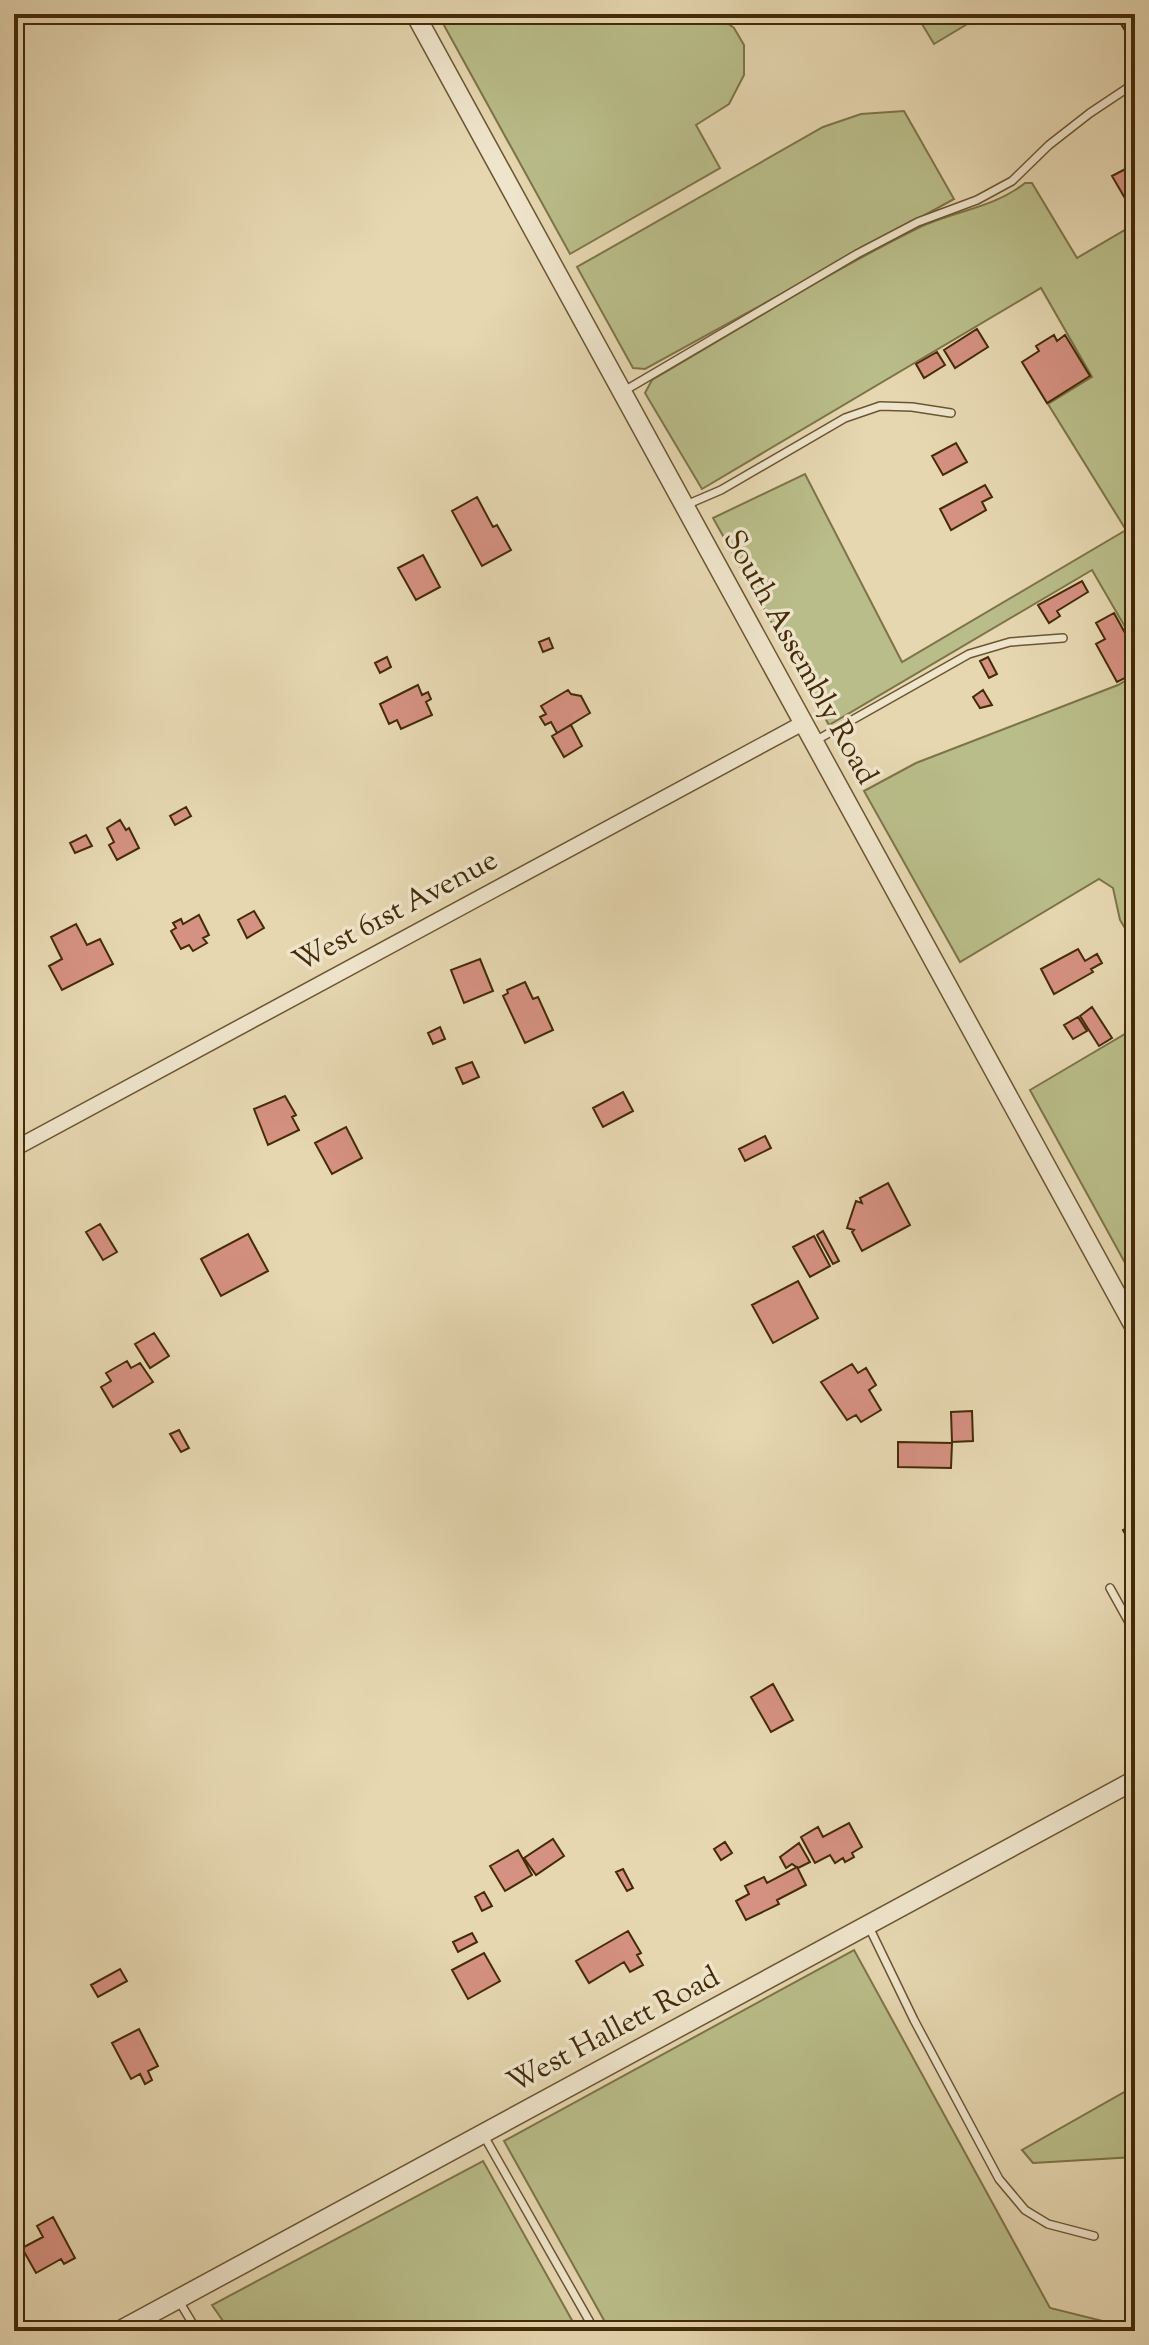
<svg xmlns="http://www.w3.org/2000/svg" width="1149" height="2345" font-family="'Sorts Mill Goudy',serif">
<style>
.green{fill:#b9bd89;stroke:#7e7448;stroke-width:2}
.building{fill:#d59181;stroke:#442b08;stroke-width:2}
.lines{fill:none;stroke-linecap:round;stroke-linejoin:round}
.service-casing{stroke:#6c5632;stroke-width:10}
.minor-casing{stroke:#6c5632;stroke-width:17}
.tertiary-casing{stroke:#6c5632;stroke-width:21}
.service{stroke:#efe5cc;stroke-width:7}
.minor{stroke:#efe5cc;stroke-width:14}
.tertiary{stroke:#efe5cc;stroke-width:18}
.labels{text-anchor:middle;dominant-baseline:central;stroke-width:7;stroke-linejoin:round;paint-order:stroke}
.street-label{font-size:30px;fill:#442b08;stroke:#efe5cc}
</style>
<rect width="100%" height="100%" fill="#e6d7b1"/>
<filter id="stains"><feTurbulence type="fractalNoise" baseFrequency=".0025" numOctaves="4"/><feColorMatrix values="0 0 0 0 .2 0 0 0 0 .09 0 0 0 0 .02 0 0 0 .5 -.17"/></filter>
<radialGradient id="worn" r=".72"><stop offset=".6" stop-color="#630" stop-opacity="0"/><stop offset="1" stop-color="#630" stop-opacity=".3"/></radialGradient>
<path class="green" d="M446,14H715L734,28L744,45V75L729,104L696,125L720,168L570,254L440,18Z
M916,14H984L934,44Z
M904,111L954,199L645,369L633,368L577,267L823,127L861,114Z
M1025,183H1032L1077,258L1135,224V644L1092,570L829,725L713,518L805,474L902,662L1126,530L1048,404L1092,377L1041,288L702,489L645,393L652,380C740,329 827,273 918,228C953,211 994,208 1025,183Z
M1135,675V945L1120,920L1113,888L1099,879L960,962L864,791L916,763L1118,685Z
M1130,1031H1135V1281L1030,1090Z
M854,1950L1050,2308L1135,2329V2331H610L504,2141Z
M1135,2086V2157L1033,2163L1022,2150Z
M483,2161L578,2331H230L212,2305Z"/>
<path class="building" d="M1120,14H1135V36L1132,38L1129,31L1126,32L1118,19L1121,17Z
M1135,164V194L1126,200L1112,176Z
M977,329L988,347L955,368L944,350Z
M1054,335L1057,341L1065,335L1090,376L1047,403L1022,362L1039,351L1036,346Z
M937,352L945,365L924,378L916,364Z
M956,443L967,462L943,475L932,456Z
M985,485L992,497L982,502L986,510L951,530L940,509Z
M477,497L493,527L497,525L511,550L482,566L452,511Z
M423,555L440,587L416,600L398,568Z
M1082,581L1088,592L1057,611L1060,616L1049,623L1038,605Z
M1114,613L1135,651V673L1117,682L1096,644L1105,639L1096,623Z
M549,638L553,648L543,652L539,642Z
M387,657L391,667L380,673L375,663Z
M988,657L997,674L989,678L980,661Z
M418,685L422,695L428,692L431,699L426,702L432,715L401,729L397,720L389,724L380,704Z
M568,690L571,694L581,696L590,713L557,733L551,722L545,725L540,717L546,714L541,706Z
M983,690L992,705L980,708L973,697Z
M571,725L582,746L564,757L552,736Z
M186,807L191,816L175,825L170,816Z
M120,820L126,830L129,828L139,848L117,860L109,845L114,842L107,828Z
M86,835L92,846L75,853L70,843Z
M254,911L264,928L247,938L238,920Z
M199,915L209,935L203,938L207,943L193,951L189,945L181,949L171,931L176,928L173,923L181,919L183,924Z
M76,924L87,945L100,939L113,964L62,990L49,966L62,959L51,937Z
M1078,949L1085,961L1097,954L1102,963L1091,969L1093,972L1054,994L1041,969Z
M480,959L493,991L464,1003L451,970Z
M525,982L533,999L538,997L553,1030L525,1043L503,996L508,993L507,990Z
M1092,1007L1112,1038L1099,1046L1080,1016Z
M1078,1017L1087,1031L1073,1039L1064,1025Z
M440,1027L445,1039L433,1044L428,1033Z
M472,1062L479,1077L463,1084L456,1068Z
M623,1092L633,1111L603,1127L593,1108Z
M285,1096L296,1115L292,1117L299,1130L268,1145L254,1109Z
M346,1127L362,1158L332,1174L315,1143Z
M765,1136L771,1148L745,1161L739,1149Z
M888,1183L910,1225L862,1251L852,1232L854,1230L847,1228L856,1201L862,1203L860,1198Z
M100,1224L117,1252L103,1260L86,1232Z
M823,1231L839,1261L833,1264L817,1235Z
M248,1234L268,1271L221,1296L201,1259Z
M814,1236L830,1266L810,1277L793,1247Z
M798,1281L818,1318L773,1343L752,1305Z
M154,1333L169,1356L150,1368L135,1344Z
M127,1361L131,1368L140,1363L153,1382L113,1407L101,1387L111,1381L106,1373Z
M852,1364L858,1373L866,1368L876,1385L869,1390L881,1410L861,1422L856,1415L847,1420L821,1382Z
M972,1411L973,1441L952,1442L951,1412Z
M179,1430L189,1448L181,1452L170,1434Z
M898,1442L952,1443L951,1468L898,1467Z
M1135,1523V1551L1123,1530Z
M773,1684L793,1720L771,1732L751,1697Z
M849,1823L862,1847L852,1853L854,1857L845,1862L843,1858L835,1863L830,1855L815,1863L801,1837L818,1827L823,1837Z
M553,1839L564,1856L536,1875L524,1858Z
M725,1842L732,1853L721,1860L714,1849Z
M799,1843L810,1862L798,1868L792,1864L786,1868L780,1857Z
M518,1850L532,1875L505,1891L490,1866Z
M797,1867L806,1885L777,1900L779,1904L746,1920L736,1901L749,1894L745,1886L764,1877L767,1883Z
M623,1869L633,1888L627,1891L616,1872Z
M484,1892L492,1906L482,1911L475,1897Z
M628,1931L641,1953L637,1955L643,1965L630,1972L624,1962L589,1983L576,1961Z
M472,1933L477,1942L458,1952L453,1942Z
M484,1953L500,1981L468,1999L452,1970Z
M120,1969L127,1981L98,1997L91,1985Z
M139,2029L158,2066L148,2071L152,2080L145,2084L140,2074L131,2079L112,2043Z
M53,2217L75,2258L64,2264L61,2259L36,2273L22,2248L43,2237L37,2226Z"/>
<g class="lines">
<g class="service-casing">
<path id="service" d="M624,391L857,254L918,222L977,200L1012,181L1049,145L1090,113L1135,83
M686,505L721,490L845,418L880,406L912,407L951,413
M815,741L969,654L1010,642L1063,638
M1110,1588L1135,1633
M869,1927L914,2020L999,2179L1025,2210L1048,2224L1094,2236
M484,2136L595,2331
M179,2301L197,2331"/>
</g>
<g class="minor-casing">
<path id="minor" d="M14,1149L803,723"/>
</g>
<g class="tertiary-casing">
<path id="tertiary" d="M415,14L1135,1328
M119,2331L1135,1780"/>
</g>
<use href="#service" class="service"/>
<use href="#minor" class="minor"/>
<use href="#tertiary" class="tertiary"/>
</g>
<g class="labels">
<g class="street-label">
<text transform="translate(799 658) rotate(61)">South Assembly Road</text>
<text transform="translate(396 912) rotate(-28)">West 61st Avenue</text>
<text transform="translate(614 2031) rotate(-28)">West Hallett Road</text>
</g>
</g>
<rect width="1149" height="2345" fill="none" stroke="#e6d7b1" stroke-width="48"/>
<rect x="16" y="16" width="1117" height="2313" fill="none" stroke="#442b08" stroke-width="4"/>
<rect x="24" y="24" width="1101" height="2297" fill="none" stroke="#442b08" stroke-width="2"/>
<rect width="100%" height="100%" filter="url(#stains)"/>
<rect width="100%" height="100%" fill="url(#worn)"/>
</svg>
